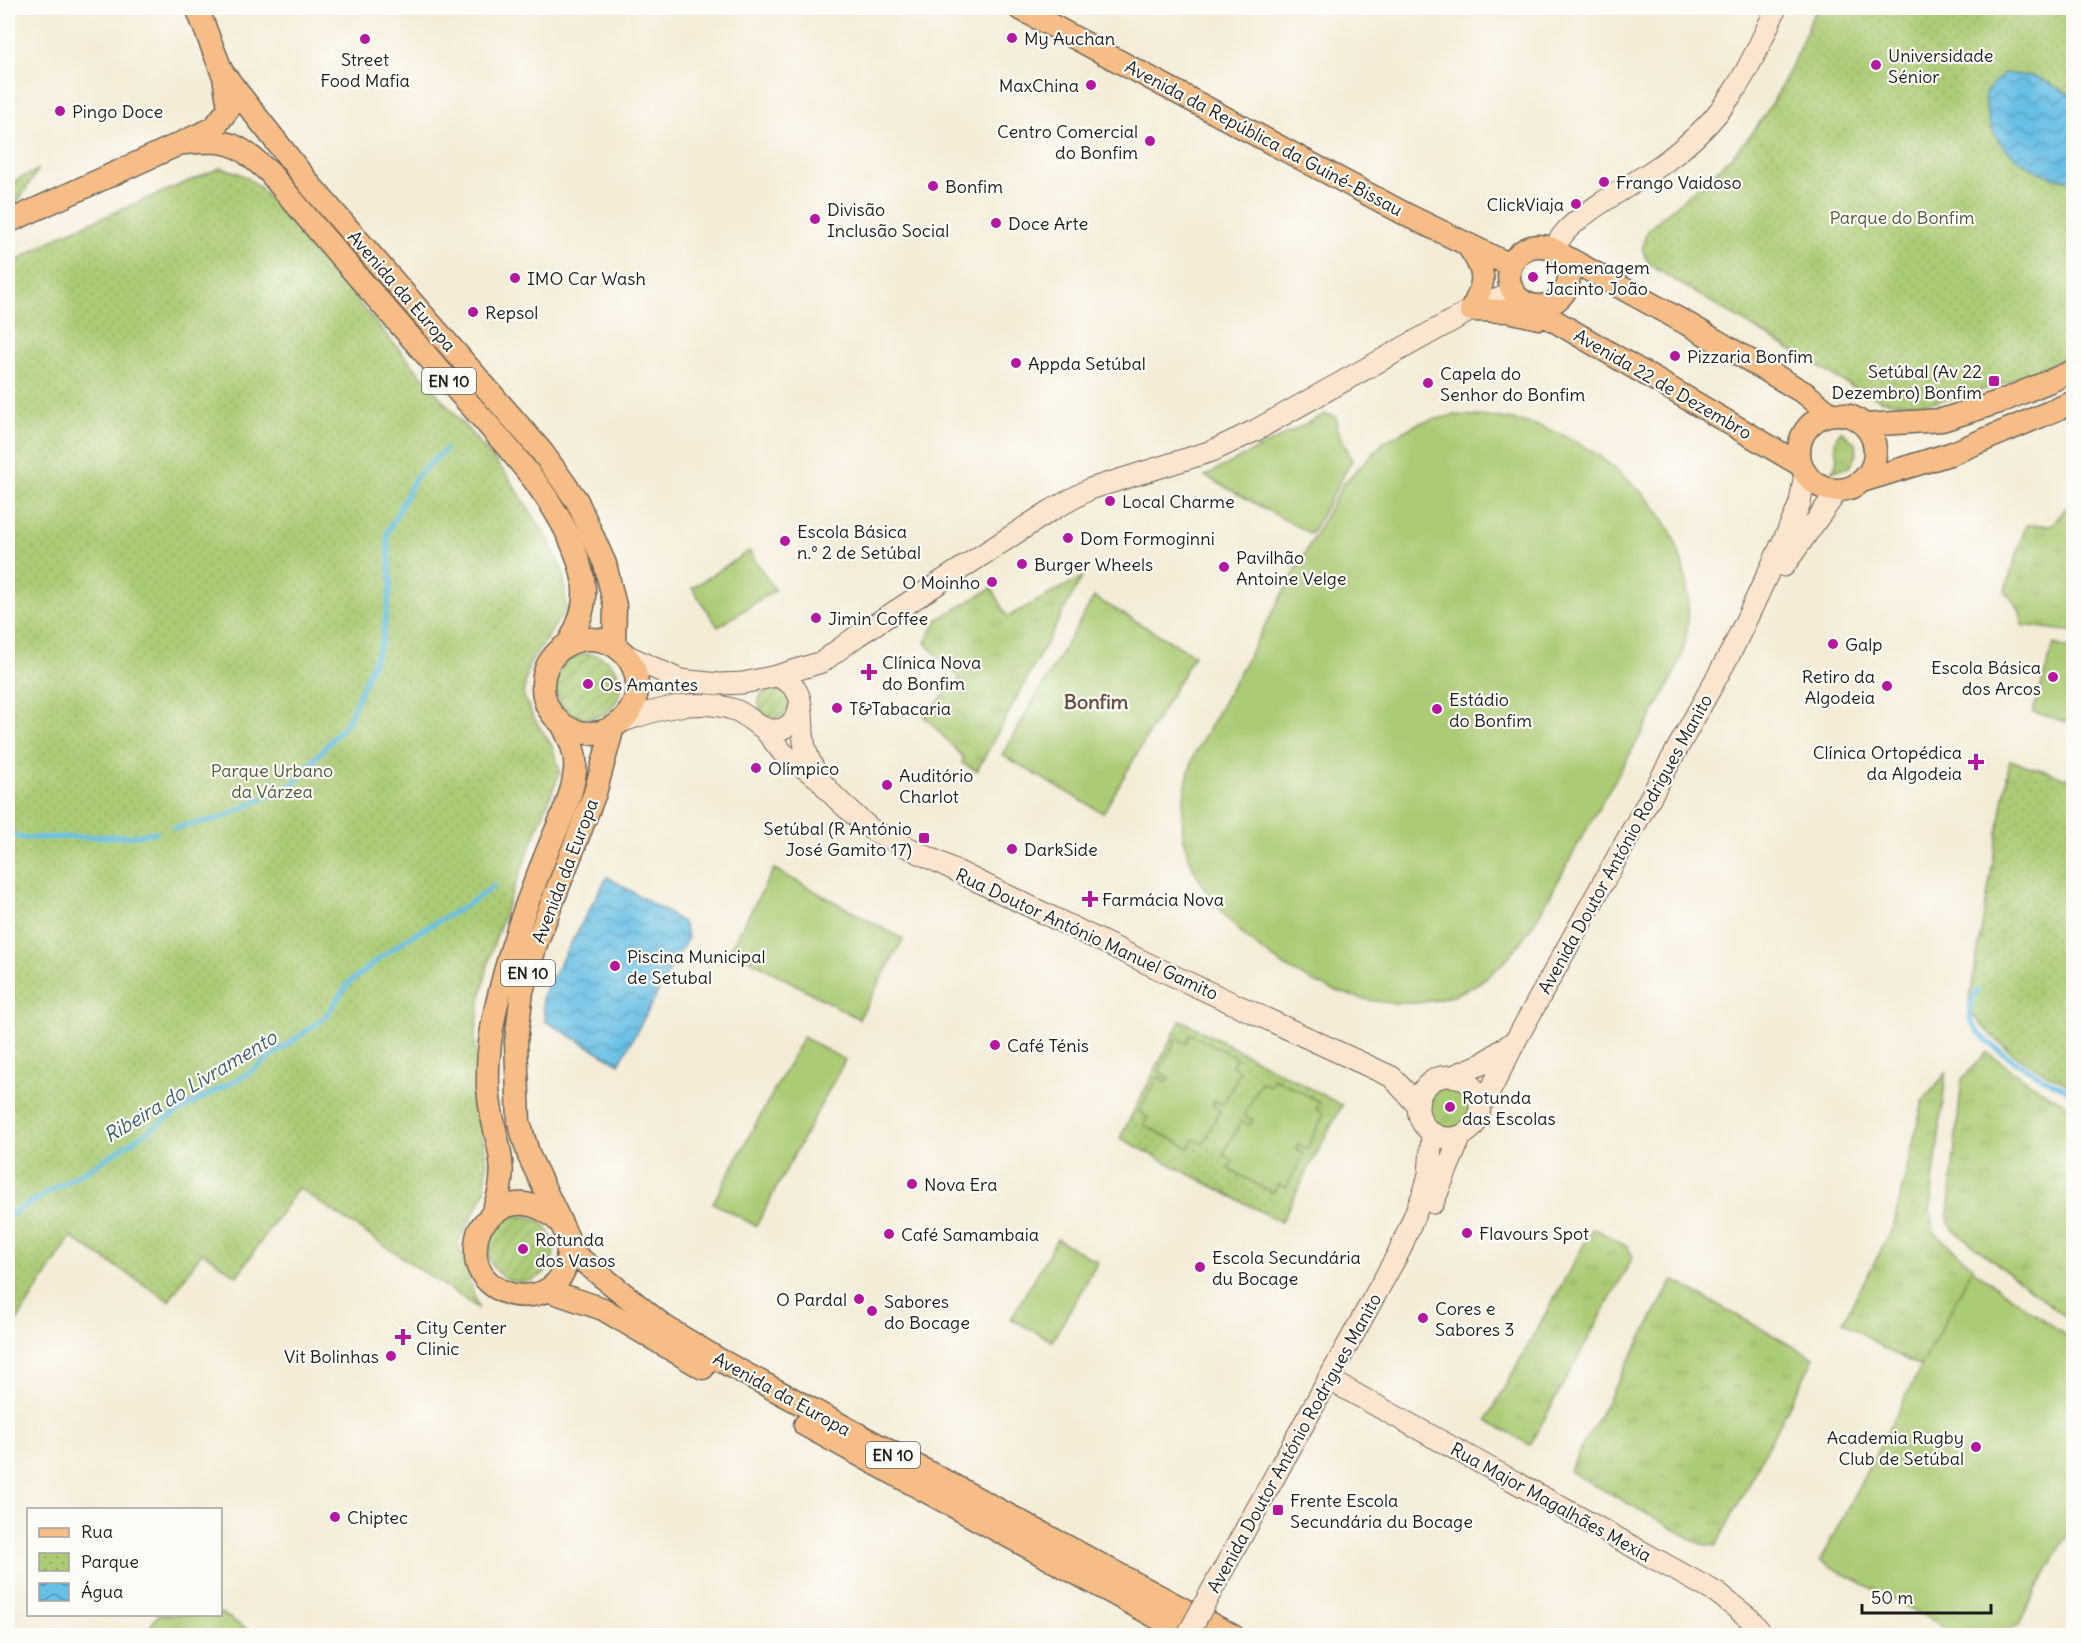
<svg xmlns="http://www.w3.org/2000/svg" width="2081" height="1643" font-family="Delius,sans-serif">
<style>
.grass{fill:url(#grass-tufts);stroke:#647448;stroke-width:1.5}
.park{fill:url(#park-dots);stroke:#647448;stroke-width:1.5}
.garden{fill:url(#garden-furrows);stroke:#647448;stroke-width:1.5}
.pitch{fill:#abcb74;stroke:#647448;stroke-width:1.5}
.water{fill:url(#water-waves);stroke:#426e80;stroke-width:1.5}
.lines{fill:none;stroke-linecap:round;stroke-linejoin:round}
.stream{stroke:#68bfe5;stroke-width:5}
.secondary-casing{stroke:#68655d;stroke-width:23}
.primary-casing{stroke:#68655d;stroke-width:25}
.secondary{stroke:#fbe5cf;stroke-width:21}
.primary{stroke:#f6be86;stroke-width:22}
.secondary-bridge-casing{stroke:#68655d;stroke-width:23;stroke-linecap:butt}
.secondary-bridge{stroke:#fbe5cf;stroke-width:21}
.poi-dot{fill:#b5179e;stroke:#fdfcf7;stroke-width:2}
.labels{text-anchor:middle;dominant-baseline:central;stroke-width:4.5;stroke-linejoin:round;paint-order:stroke}
.shield{fill:#fdfcf7;stroke:#605f5e;stroke-width:1.5}
.shield-label{font-size:16px;font-weight:bold;fill:#1c1c1c}
.poi-label{font-size:18px;fill:#1c1c1c;stroke:#fdfcf7;text-anchor:start}
.street-label{font-size:18px;fill:#1c1c1c;stroke:#fdfcf7}
.park-label{font-size:18px;fill:#4e593b;stroke:#fdfcf7}
.neighbourhood-label{font-size:20px;font-weight:bold;fill:#6a4f43;stroke:#fdfcf7}
.water-label{font-size:20px;font-style:italic;fill:#3a5d6c;stroke:#fdfcf7}
</style>
<defs>
<pattern id="grass-tufts" width="24" height="20" patternUnits="userSpaceOnUse" patternTransform="scale(1.5)"><rect width="24" height="20" fill="#abcb74"/><path d="M3 7l-1-3M5 7V3M7 7l1-3M15 17l-1-3M17 17v-4M19 17l1-3" fill="none" stroke="#93ae64"/></pattern>
<pattern id="park-dots" width="8" height="8" patternUnits="userSpaceOnUse" patternTransform="scale(1.5)"><rect width="8" height="8" fill="#abcb74"/><path d="M2 2h.1M6 6h.1" fill="none" stroke="#93ae64" stroke-width="1.8" stroke-linecap="round"/></pattern>
<pattern id="garden-furrows" width="10" height="10" patternUnits="userSpaceOnUse" patternTransform="scale(1.5)"><rect width="10" height="10" fill="#abcb74"/><path d="M-1 1l2-2M0 10L10 0M9 11l2-2" fill="none" stroke="#93ae64"/></pattern>
<pattern id="water-waves" width="16" height="10" patternUnits="userSpaceOnUse" patternTransform="scale(1.5)"><rect width="16" height="10" fill="#68bfe5"/><path d="M0 5q4-4 8 0t8 0" fill="none" stroke="#559ab9"/></pattern>
</defs>
<rect width="100%" height="100%" fill="#fdfcf7"/>
<filter id="ink" filterUnits="userSpaceOnUse"><feTurbulence type="fractalNoise" baseFrequency=".0167" numOctaves="2"/><feDisplacementMap in="SourceGraphic" scale="12" xChannelSelector="R" yChannelSelector="G"/><feConvolveMatrix kernelMatrix="1 2 1 2 8 2 1 2 1" color-interpolation-filters="sRGB"/></filter>
<filter id="wash" filterUnits="userSpaceOnUse"><feTurbulence type="fractalNoise" baseFrequency=".008" numOctaves="4" result="noise"/><feDisplacementMap in="SourceGraphic" scale="24" xChannelSelector="R" yChannelSelector="G"/><feGaussianBlur stdDeviation="1.35" result="paint"/><feColorMatrix in="noise" values="0 0 0 0 0 0 0 0 0 0 0 0 0 0 0 0 0 1.4 0 .05"/><feComposite in="paint" operator="in"/></filter>
<g filter="url(#wash)">
<rect width="100%" height="100%" fill="#f4ecd7"/>
<path class="grass" d="M38,170L15,206L8,209V184Z
M1841,431L1855,443L1856,455L1849,467L1832,471C1844,457 1827,444 1841,431Z
M2067,507H2073V632L2022,625C2022,610 2015,602 2005,592L2026,525H2052Z
M1082,577L977,771L962,763L963,757L924,716L960,679L925,643L938,619L992,588L1007,617Z
M1987,1052L2046,1094L2073,1107V1316L2063,1315L1955,1231L1949,1223L1948,1213L1962,1079Z
M1946,1073L1930,1212L1934,1232L1972,1266V1269L1921,1367L1883,1348L1843,1321L1893,1228L1923,1101Z
M1428 1108a21 21 0 1 1 42 0a21 21 0 1 1-42 0Z
M1593,1228L1628,1247L1633,1257L1530,1445L1486,1421Z
M1673,1280L1814,1358L1716,1546L1701,1544L1569,1471Z"/>
<path class="park" d="M1816,8H2073V354L2008,382L1957,398L1919,404L1884,401L1849,385L1651,266C1641,253 1640,246 1648,230C1683,197 1725,169 1754,130C1782,94 1799,49 1816,8Z
M220,168C237,171 247,176 260,188L507,475L549,541L564,576L566,609L529,664L523,694L533,717L552,746L560,772L508,903L491,952L480,1001L475,1039L479,1110L487,1163L485,1192L458,1243L478,1308L298,1188L237,1276L202,1252L169,1301L71,1237L8,1335V266L61,235Z
M2010,760L2073,780V1087C2026,1064 2003,1052 1968,1010Z
M1181,1020L1342,1105L1281,1222L1120,1138Z"/>
<path class="garden" d="M556 686a32 32 0 1 1 64 0a32 32 0 1 1-64 0Z
M759 703a15 15 0 1 1 30 0a15 15 0 1 1-30 0Z
M488 1249a33 33 0 1 1 66 0a33 33 0 1 1-66 0Z"/>
<path class="pitch" d="M1325,414L1335,417L1338,423L1335,425L1352,460L1311,534L1205,476Z
M1454,415C1480,416 1506,417 1531,424C1564,432 1598,452 1622,475C1631,483 1641,491 1649,500C1686,541 1696,604 1682,655C1679,665 1673,675 1669,685C1641,735 1612,785 1584,834C1555,884 1524,958 1473,986C1374,1042 1222,953 1188,854C1177,822 1184,788 1193,757L1343,484L1384,442L1419,423Z
M749,551L775,590L718,627L692,588Z
M1094,597L1194,655L1103,813L1002,755Z
M2054,644L2073,650V710L2070,723L2033,712Z
M774,869L903,939L859,1019L730,949Z
M1191,1034L1236,1057L1232,1066L1240,1071L1223,1105L1214,1101L1212,1105L1220,1110L1203,1144L1194,1139L1189,1148L1144,1125L1148,1117L1139,1112L1157,1077L1166,1081L1169,1078L1159,1072L1177,1038L1186,1043Z
M803,1037L845,1060L756,1226L713,1203Z
M1274,1078L1320,1102L1316,1109L1324,1114L1307,1149L1298,1144L1296,1149L1304,1153L1286,1188L1278,1184L1273,1193L1228,1169L1233,1160L1223,1155L1241,1121L1250,1125L1253,1120L1244,1116L1261,1082L1270,1086Z
M1057,1239L1098,1262L1052,1341L1011,1319Z
M1972,1269L2073,1341V1523L2018,1625L2004,1635H1960L1820,1561Z
M221,1613L257,1635H145L158,1615Z"/>
<path class="water" d="M2004,73L2037,77L2073,96V180C2058,180 2046,176 2033,168C2000,151 1986,131 1985,93Z
M607,877L683,922L688,937L619,1064L545,1021L542,996Z"/>
<g class="lines">
<path class="stream" d="M174,828L222,818L293,784L348,721L382,641L391,583L387,533L416,477L445,450
M8,833L23,838L135,836L156,832
M1977,991C1973,999 1968,1008 1970,1018C1977,1044 2049,1082 2074,1093
M8,1216L107,1158L177,1112L247,1074L324,1018L348,984L376,961L408,938L467,905L494,886"/>
</g>
</g>
<g filter="url(#ink)">
<g class="lines">
<g class="secondary-casing">
<path id="secondary" d="M1553,249C1558,242 1563,233 1570,227C1598,201 1635,184 1665,162C1726,117 1747,75 1776,8
M1784,566L1838,490
M626,655L680,680L719,684L743,683L776,676L822,662L857,636L1050,511L1090,489L1212,451L1256,430L1471,310L1513,293
M776,676C809,687 800,714 804,742C806,755 814,771 821,781C835,800 854,814 872,830L1163,971L1392,1077L1418,1106
M621,722C656,709 699,697 735,710C749,715 757,729 772,730C788,731 797,719 800,705
M764,729L783,753L818,778
M1453,1076L1482,1064L1516,1040
M1418 1107a31 31 0 1 1 62 0a31 31 0 1 1-62 0Z
M1480,1106L1488,1095L1516,1040L1733,648L1793,520L1800,503L1805,473
M1433,1203L1461,1136
M1328,1379L1717,1593L1750,1619L1764,1636
M1213,1588L1400,1250L1424,1192L1429,1174L1432,1134"/>
</g>
<g class="primary-casing">
<path id="primary" d="M197,8L222,72L239,94L311,186L542,452L577,501L605,564L615,606L614,645
M1019,8L1407,215L1510,265
M185,143C232,139 236,143 270,173C328,244 389,312 449,381C494,433 561,498 580,566C589,596 583,618 568,644
M8,222L214,128L229,108L224,77
M1509 276a30 30 0 1 1 60 0a30 30 0 1 1-60 0Z
M1468,246C1486,271 1487,282 1471,310L1509,311L1539,318
M1562,255L1693,327L1806,394L1830,414
M1524,303L1801,465
M1799 452a38 38 0 1 1 76 0a38 38 0 1 1-76 0Z
M1865,425L1942,420L2002,401L2074,371
M1862,481L1953,453L2074,402
M543 686a47 47 0 1 1 94 0a47 47 0 1 1-94 0Z
M492,1214C515,1161 490,1137 488,1086C487,1054 492,1021 500,991C511,945 527,901 545,857C555,830 572,800 575,771C577,754 570,739 562,724
M561,1223C536,1200 509,1195 485,1222C478,1229 476,1239 476,1248C470,1307 579,1320 567,1236L529,1156L519,1122L516,1042L522,991L537,941L595,793L613,727
M569,1250L665,1327L716,1358L1233,1636
M547,1290L603,1309L703,1368
M805,1425L1191,1636"/>
</g>
<use href="#secondary" class="secondary"/>
<use href="#primary" class="primary"/>
<g class="secondary-bridge-casing">
<path id="secondary-bridge" d="M1187,1636L1213,1588"/>
</g>
<use href="#secondary-bridge" class="secondary-bridge"/>
</g>
</g>
<g class="poi-dot">
<circle cx="1012" cy="38" r="6"/>
<circle cx="365" cy="39" r="6"/>
<circle cx="1876" cy="65" r="6"/>
<circle cx="1091" cy="85" r="6"/>
<circle cx="60" cy="111" r="6"/>
<circle cx="1150" cy="141" r="6"/>
<circle cx="1604" cy="182" r="6"/>
<circle cx="933" cy="186" r="6"/>
<circle cx="1576" cy="204" r="6"/>
<circle cx="815" cy="219" r="6"/>
<circle cx="996" cy="223" r="6"/>
<circle cx="1533" cy="277" r="6"/>
<circle cx="515" cy="278" r="6"/>
<circle cx="473" cy="312" r="6"/>
<circle cx="1675" cy="356" r="6"/>
<circle cx="1016" cy="363" r="6"/>
<rect x="1988" y="375" width="12" height="12" rx="3"/>
<circle cx="1428" cy="383" r="6"/>
<circle cx="1110" cy="501" r="6"/>
<circle cx="1068" cy="538" r="6"/>
<circle cx="785" cy="541" r="6"/>
<circle cx="1022" cy="564" r="6"/>
<circle cx="1224" cy="567" r="6"/>
<circle cx="992" cy="582" r="6"/>
<circle cx="816" cy="618" r="6"/>
<circle cx="1833" cy="644" r="6"/>
<path d="M866 663h6v6h6v6h-6v6h-6v-6h-6v-6h6z"/>
<circle cx="2053" cy="677" r="6"/>
<circle cx="588" cy="684" r="6"/>
<circle cx="1887" cy="686" r="6"/>
<circle cx="837" cy="708" r="6"/>
<circle cx="1437" cy="709" r="6"/>
<path d="M1973 753h6v6h6v6h-6v6h-6v-6h-6v-6h6z"/>
<circle cx="756" cy="768" r="6"/>
<circle cx="887" cy="785" r="6"/>
<rect x="918" y="832" width="12" height="12" rx="3"/>
<circle cx="1012" cy="849" r="6"/>
<path d="M1087 890h6v6h6v6h-6v6h-6v-6h-6v-6h6z"/>
<circle cx="615" cy="966" r="6"/>
<circle cx="995" cy="1045" r="6"/>
<circle cx="1450" cy="1107" r="6"/>
<circle cx="912" cy="1184" r="6"/>
<circle cx="1467" cy="1233" r="6"/>
<circle cx="889" cy="1234" r="6"/>
<circle cx="523" cy="1249" r="6"/>
<circle cx="1200" cy="1267" r="6"/>
<circle cx="859" cy="1299" r="6"/>
<circle cx="872" cy="1311" r="6"/>
<circle cx="1423" cy="1318" r="6"/>
<path d="M400 1328h6v6h6v6h-6v6h-6v-6h-6v-6h6z"/>
<circle cx="391" cy="1356" r="6"/>
<circle cx="1976" cy="1447" r="6"/>
<rect x="1272" y="1504" width="12" height="12" rx="3"/>
<circle cx="335" cy="1517" r="6"/>
</g>
<g class="labels">
<g class="shield">
<rect x="422" y="368" width="54" height="26" rx="4.5"/>
<rect x="501" y="960" width="54" height="26" rx="4.5"/>
<rect x="866" y="1442" width="54" height="26" rx="4.5"/>
</g>
<g class="shield-label">
<text x="449" y="381">EN 10</text>
<text x="528" y="973">EN 10</text>
<text x="893" y="1455">EN 10</text>
</g>
<g class="poi-label">
<text x="1024" y="38">My Auchan</text>
<text x="1888" y="55">Universidade<tspan x="1888" dy="21">Sénior</tspan></text>
<text x="365" y="59" text-anchor="middle">Street<tspan x="365" dy="21">Food Mafia</tspan></text>
<text x="1079" y="85" text-anchor="end">MaxChina</text>
<text x="72" y="111">Pingo Doce</text>
<text x="1138" y="131" text-anchor="end">Centro Comercial<tspan x="1138" dy="21">do Bonfim</tspan></text>
<text x="1616" y="182">Frango Vaidoso</text>
<text x="945" y="186">Bonfim</text>
<text x="1564" y="204" text-anchor="end">ClickViaja</text>
<text x="827" y="209">Divisão<tspan x="827" dy="21">Inclusão Social</tspan></text>
<text x="1008" y="223">Doce Arte</text>
<text x="1545" y="267">Homenagem<tspan x="1545" dy="21">Jacinto João</tspan></text>
<text x="527" y="278">IMO Car Wash</text>
<text x="485" y="312">Repsol</text>
<text x="1687" y="356">Pizzaria Bonfim</text>
<text x="1028" y="363">Appda Setúbal</text>
<text x="1982" y="371" text-anchor="end">Setúbal (Av 22<tspan x="1982" dy="21">Dezembro) Bonfim</tspan></text>
<text x="1440" y="373">Capela do<tspan x="1440" dy="21">Senhor do Bonfim</tspan></text>
<text x="1122" y="501">Local Charme</text>
<text x="797" y="531">Escola Básica<tspan x="797" dy="21">n.º 2 de Setúbal</tspan></text>
<text x="1080" y="538">Dom Formoginni</text>
<text x="1236" y="557">Pavilhão<tspan x="1236" dy="21">Antoine Velge</tspan></text>
<text x="1034" y="564">Burger Wheels</text>
<text x="980" y="582" text-anchor="end">O Moinho</text>
<text x="828" y="618">Jimin Coffee</text>
<text x="1845" y="644">Galp</text>
<text x="882" y="662">Clínica Nova<tspan x="882" dy="21">do Bonfim</tspan></text>
<text x="2041" y="667" text-anchor="end">Escola Básica<tspan x="2041" dy="21">dos Arcos</tspan></text>
<text x="1875" y="676" text-anchor="end">Retiro da<tspan x="1875" dy="21">Algodeia</tspan></text>
<text x="600" y="684">Os Amantes</text>
<text x="1449" y="699">Estádio<tspan x="1449" dy="21">do Bonfim</tspan></text>
<text x="849" y="708">T&amp;Tabacaria</text>
<text x="1962" y="752" text-anchor="end">Clínica Ortopédica<tspan x="1962" dy="21">da Algodeia</tspan></text>
<text x="768" y="768">Olímpico</text>
<text x="899" y="775">Auditório<tspan x="899" dy="21">Charlot</tspan></text>
<text x="912" y="828" text-anchor="end">Setúbal (R António<tspan x="912" dy="21">José Gamito 17)</tspan></text>
<text x="1024" y="849">DarkSide</text>
<text x="1102" y="899">Farmácia Nova</text>
<text x="627" y="956">Piscina Municipal<tspan x="627" dy="21">de Setubal</tspan></text>
<text x="1007" y="1045">Café Ténis</text>
<text x="1462" y="1097">Rotunda<tspan x="1462" dy="21">das Escolas</tspan></text>
<text x="924" y="1184">Nova Era</text>
<text x="1479" y="1233">Flavours Spot</text>
<text x="901" y="1234">Café Samambaia</text>
<text x="535" y="1239">Rotunda<tspan x="535" dy="21">dos Vasos</tspan></text>
<text x="1212" y="1257">Escola Secundária<tspan x="1212" dy="21">du Bocage</tspan></text>
<text x="847" y="1299" text-anchor="end">O Pardal</text>
<text x="884" y="1301">Sabores<tspan x="884" dy="21">do Bocage</tspan></text>
<text x="1435" y="1308">Cores e<tspan x="1435" dy="21">Sabores 3</tspan></text>
<text x="416" y="1327">City Center<tspan x="416" dy="21">Clinic</tspan></text>
<text x="379" y="1356" text-anchor="end">Vit Bolinhas</text>
<text x="1964" y="1437" text-anchor="end">Academia Rugby<tspan x="1964" dy="21">Club de Setúbal</tspan></text>
<text x="1290" y="1500">Frente Escola<tspan x="1290" dy="21">Secundária du Bocage</tspan></text>
<text x="347" y="1517">Chiptec</text>
</g>
<g class="street-label">
<text transform="translate(1264 138) rotate(28)">Avenida da República da Guiné-Bissau</text>
<text transform="translate(402 291) rotate(49)">Avenida da Europa</text>
<text transform="translate(1663 384) rotate(30)">Avenida 22 de Dezembro</text>
<text transform="translate(1625 844) rotate(-61)">Avenida Doutor António Rodrigues Manito</text>
<text transform="translate(565 871) rotate(-69)">Avenida da Europa</text>
<text transform="translate(1087 934) rotate(25)">Rua Doutor António Manuel Gamito</text>
<text transform="translate(782 1394) rotate(29)">Avenida da Europa</text>
<text transform="translate(1294 1443) rotate(-61)">Avenida Doutor António Rodrigues Manito</text>
<text transform="translate(1551 1502) rotate(29)">Rua Major Magalhães Mexia</text>
</g>
<g class="park-label">
<text x="1902" y="217">Parque do Bonfim</text>
<text x="272" y="770">Parque Urbano<tspan x="272" dy="21">da Várzea</tspan></text>
</g>
<g class="neighbourhood-label">
<text x="1096" y="701">Bonfim</text>
</g>
<g class="water-label">
<text transform="translate(190 1086) rotate(-31)">Ribeira do Livramento</text>
</g>
</g>
<rect width="2081" height="1643" fill="none" stroke="#fdfcf7" stroke-width="30"/>
<rect x="27" y="1508" width="195" height="108" fill="#fdfcf7" stroke="#a3a29f" stroke-width="1.5"/>
<rect x="39" y="1528" width="30" height="9" fill="#f6be86" stroke="#a3a29f" stroke-width="1.5"/>
<text x="81" y="1538" font-size="18" fill="#1c1c1c">Rua</text>
<rect x="39" y="1553" width="30" height="18" fill="url(#park-dots)" stroke="#a3a29f" stroke-width="1.5"/>
<text x="81" y="1568" font-size="18" fill="#1c1c1c">Parque</text>
<rect x="39" y="1583" width="30" height="18" fill="url(#water-waves)" stroke="#a3a29f" stroke-width="1.5"/>
<text x="81" y="1598" font-size="18" fill="#1c1c1c">Água</text>
<path d="M1862 1604v9h129v-9" fill="none" stroke="#1c1c1c" stroke-width="3"/>
<text x="1871" y="1604" font-size="18" fill="#1c1c1c" stroke="#fdfcf7" stroke-width="4.5" paint-order="stroke">50 m</text>
</svg>
